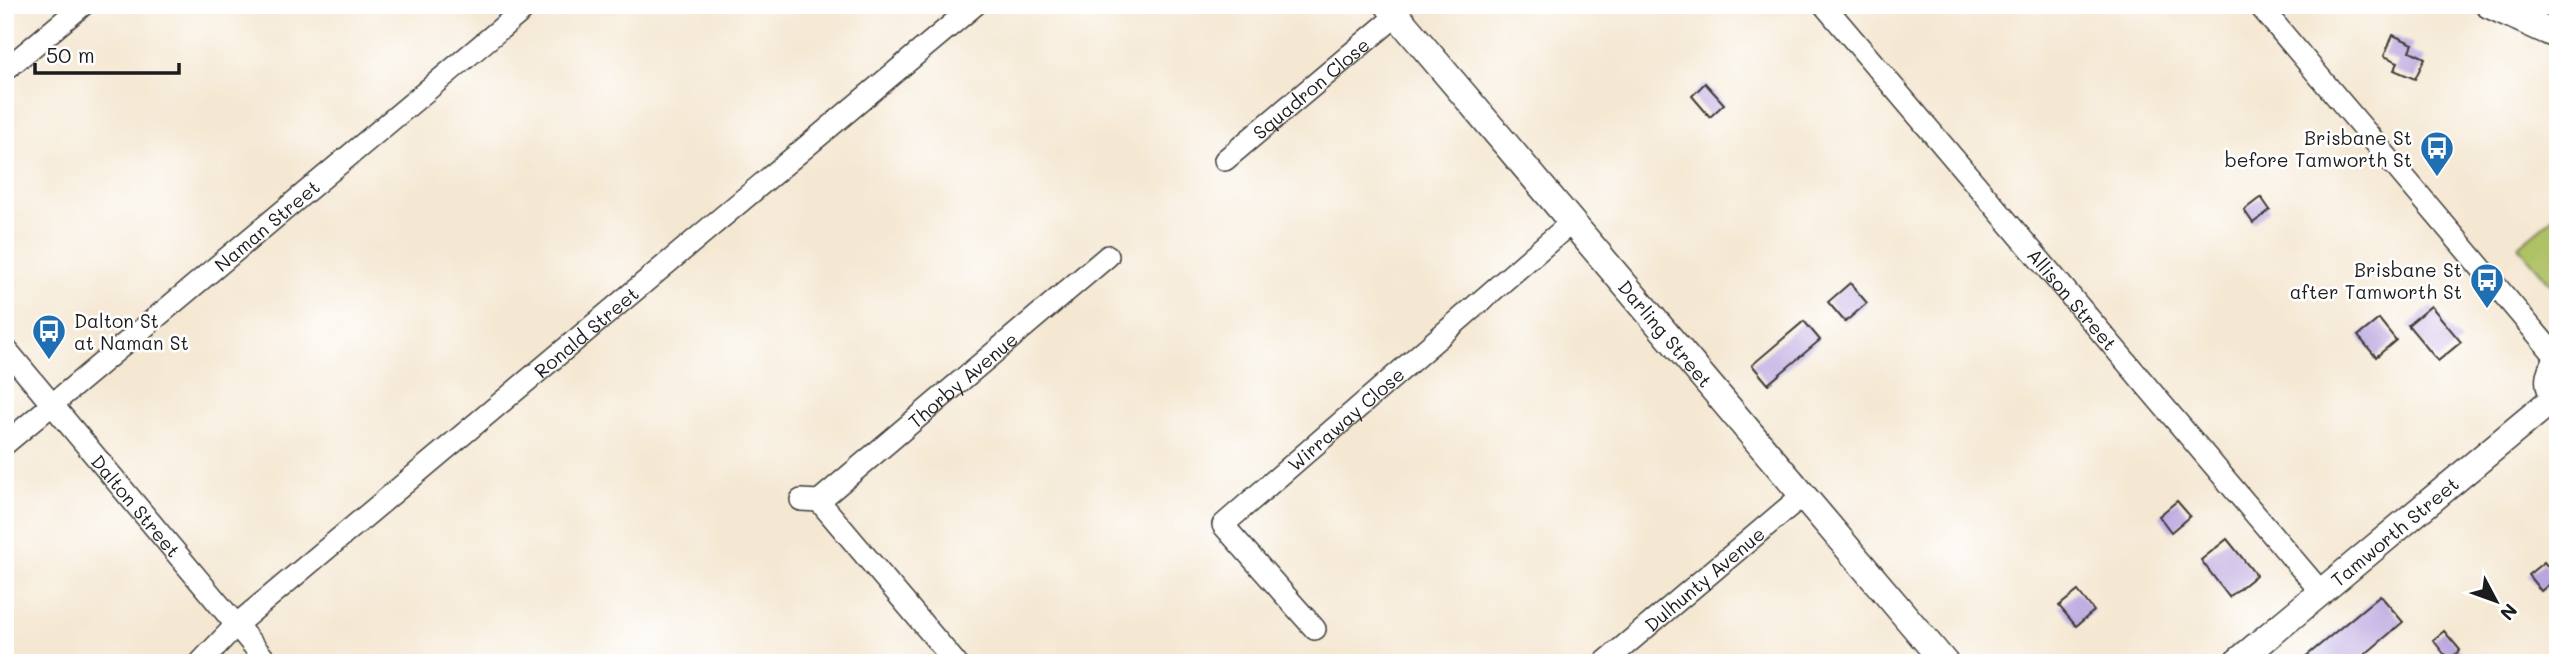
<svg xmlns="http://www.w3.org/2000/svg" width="2563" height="668" font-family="Mali,sans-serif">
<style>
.green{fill:#afc165;stroke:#666e40;stroke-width:2}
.building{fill:#baa6df}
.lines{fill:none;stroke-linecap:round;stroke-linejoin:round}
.minor-casing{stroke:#3d3b37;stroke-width:24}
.tertiary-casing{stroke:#3d3b37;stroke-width:29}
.minor{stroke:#fff;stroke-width:21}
.tertiary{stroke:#fff;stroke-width:26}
.labels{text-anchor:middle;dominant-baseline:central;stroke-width:5;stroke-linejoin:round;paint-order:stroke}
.street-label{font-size:19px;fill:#1c1c1c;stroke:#fff}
.poi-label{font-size:19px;fill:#1c1c1c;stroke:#fff;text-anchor:end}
</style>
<rect width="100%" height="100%" fill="#fff"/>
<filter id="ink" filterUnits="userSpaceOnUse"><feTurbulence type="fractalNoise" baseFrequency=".0143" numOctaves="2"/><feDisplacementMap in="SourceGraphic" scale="14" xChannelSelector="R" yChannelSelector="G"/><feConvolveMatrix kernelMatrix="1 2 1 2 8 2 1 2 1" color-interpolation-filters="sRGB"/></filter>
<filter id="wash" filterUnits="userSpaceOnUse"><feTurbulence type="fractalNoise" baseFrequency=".00686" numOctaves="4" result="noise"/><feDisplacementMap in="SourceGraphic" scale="28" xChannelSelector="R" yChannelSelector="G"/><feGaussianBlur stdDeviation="1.57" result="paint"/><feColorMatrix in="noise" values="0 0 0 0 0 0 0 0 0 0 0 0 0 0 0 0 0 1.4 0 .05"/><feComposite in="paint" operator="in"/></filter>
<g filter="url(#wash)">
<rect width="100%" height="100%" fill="#f5e8d3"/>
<path class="green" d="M2558,213V293L2518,246Z"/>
<g id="blocks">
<path class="building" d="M2393,35L2413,44L2410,51L2425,58L2415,79L2394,70L2398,62L2384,56Z
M1705,83L1724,104L1710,117L1692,96Z
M2261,197L2270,210L2253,223L2244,210Z
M1850,283L1867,303L1845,322L1828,302Z
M2431,306L2461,342L2438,361L2408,325Z
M2379,319L2396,340L2376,357L2358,336Z
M1804,321L1820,340L1768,384L1752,365Z
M2177,501L2190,516L2171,532L2159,516Z
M2227,539L2256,575L2229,597L2201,560Z
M2544,562L2557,578L2541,591L2528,575Z
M2078,591L2094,611L2076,626L2059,606Z
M2380,595L2403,622L2355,663H2298Z
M2444,631L2460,650L2449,660L2433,640Z"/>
</g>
</g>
<g filter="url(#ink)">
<use href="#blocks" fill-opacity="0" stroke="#3d3b37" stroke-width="2"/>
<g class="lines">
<g class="minor-casing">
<g id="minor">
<path id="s1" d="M1824,5L2321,592"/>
<path d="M2259,5L2558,359"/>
<path d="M5,70L83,5"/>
<path id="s2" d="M1225,160L1397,15"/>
<path id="s3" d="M5,348L268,663"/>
<path id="s4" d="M5,444L529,5"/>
<path id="s5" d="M801,500L819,501L1108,256"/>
<path d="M819,501L956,663"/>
<path id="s6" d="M1315,629L1223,525L1573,221"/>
<path id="s7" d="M200,663L236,625L975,5"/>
<path id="s8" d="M1604,663L1804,494"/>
</g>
</g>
<g class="tertiary-casing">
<g id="tertiary">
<path id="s9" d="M1388,5L1945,663"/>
<path d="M2489,5L2558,36"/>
<path d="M2558,361C2546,373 2546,388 2558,401"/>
<path id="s10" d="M2236,663L2554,398"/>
</g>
</g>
<use href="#minor" class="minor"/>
<use href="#tertiary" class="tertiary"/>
</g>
</g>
<defs>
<g id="bus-pin" transform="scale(1.75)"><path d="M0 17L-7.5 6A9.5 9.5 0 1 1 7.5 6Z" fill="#1f6fb2" stroke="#fff"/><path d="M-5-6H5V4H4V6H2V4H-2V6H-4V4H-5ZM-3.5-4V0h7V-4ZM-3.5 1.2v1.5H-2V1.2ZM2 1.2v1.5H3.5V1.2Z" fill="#fff"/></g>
</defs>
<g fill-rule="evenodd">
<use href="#bus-pin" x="2437" y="148"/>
<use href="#bus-pin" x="2487" y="280"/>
<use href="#bus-pin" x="49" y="331"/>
</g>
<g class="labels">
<g class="street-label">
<text stroke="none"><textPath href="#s2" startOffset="112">Squadron Close</textPath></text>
<text stroke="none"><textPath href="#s4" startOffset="341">Naman Street</textPath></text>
<text stroke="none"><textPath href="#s1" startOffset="385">Allison Street</textPath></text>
<text stroke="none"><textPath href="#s7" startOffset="509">Ronald Street</textPath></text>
<text stroke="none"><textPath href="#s9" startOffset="430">Darling Street</textPath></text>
<text stroke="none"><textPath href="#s5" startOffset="206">Thorby Avenue</textPath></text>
<text stroke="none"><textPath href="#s6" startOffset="301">Wirraway Close</textPath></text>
<text stroke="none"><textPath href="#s3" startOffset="205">Dalton Street</textPath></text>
<text stroke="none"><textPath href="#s10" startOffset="206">Tamworth Street</textPath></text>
<text stroke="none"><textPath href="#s8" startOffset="131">Dulhunty Avenue</textPath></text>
</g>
<g class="poi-label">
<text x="2412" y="137">Brisbane St<tspan x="2412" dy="22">before Tamworth St</tspan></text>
<text x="2462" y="269">Brisbane St<tspan x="2462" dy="22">after Tamworth St</tspan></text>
<text x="74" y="320" text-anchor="start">Dalton St<tspan x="74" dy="22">at Naman St</tspan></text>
</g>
</g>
<rect width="2563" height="668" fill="none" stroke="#fff" stroke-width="28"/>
<g transform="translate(2496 601) rotate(131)" stroke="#ffffff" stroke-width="5" paint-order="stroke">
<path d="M0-5L12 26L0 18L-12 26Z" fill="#1c1c1c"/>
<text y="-10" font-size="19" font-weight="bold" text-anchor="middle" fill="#1c1c1c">N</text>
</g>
<path d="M35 63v10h144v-10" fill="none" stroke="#1c1c1c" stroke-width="3.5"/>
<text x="46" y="63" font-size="21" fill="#1c1c1c" stroke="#ffffff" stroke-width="5" paint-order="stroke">50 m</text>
</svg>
